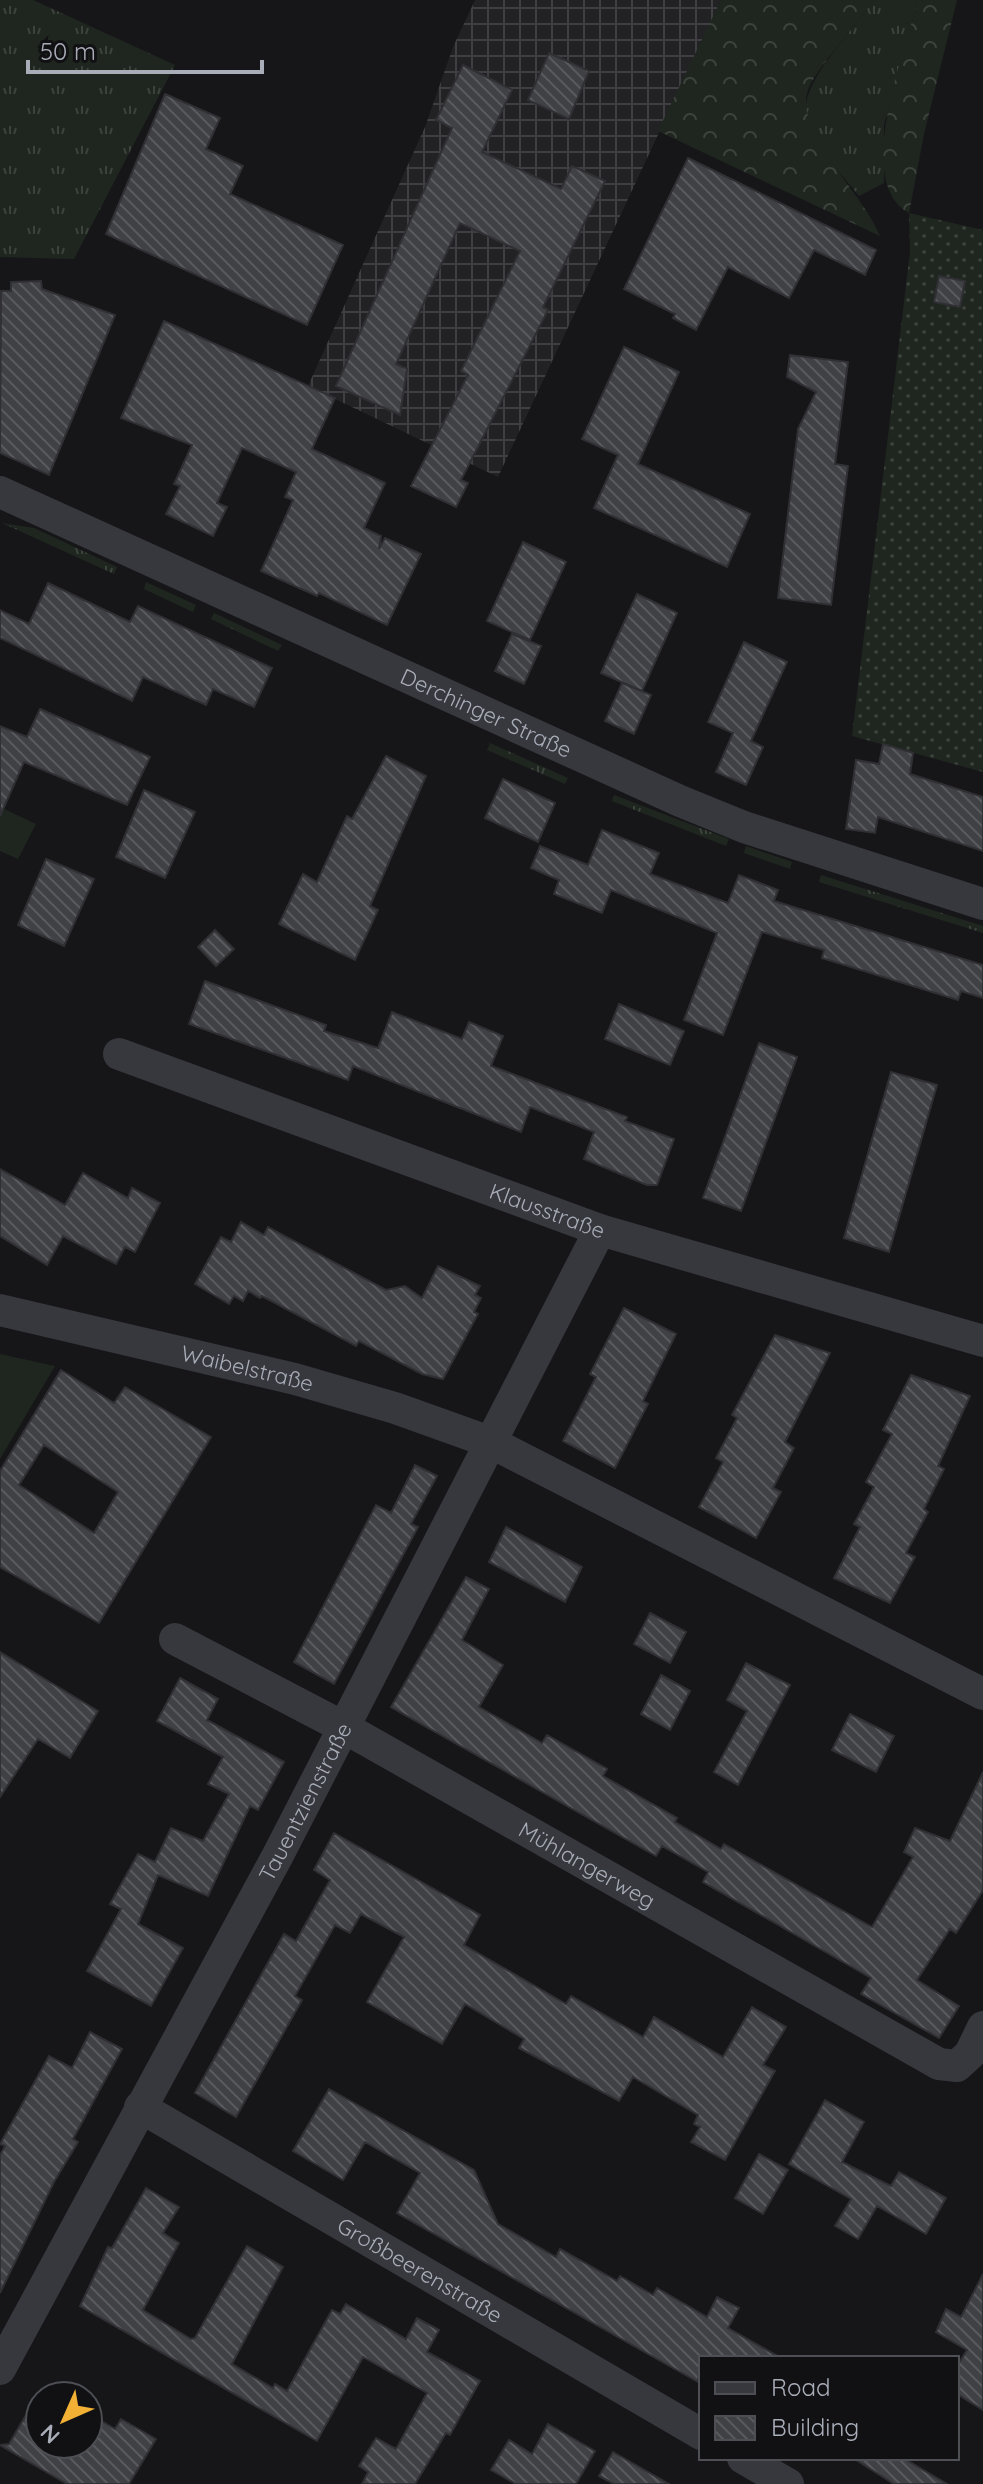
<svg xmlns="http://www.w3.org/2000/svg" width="983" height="2484" font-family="Quicksand,sans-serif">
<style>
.industrial{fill:url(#industrial-grid)}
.grass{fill:url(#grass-tufts)}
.forest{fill:url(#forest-crowns)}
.park{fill:#1e261f}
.garden{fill:url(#garden-dots)}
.building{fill:url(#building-back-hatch);stroke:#303034;stroke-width:2;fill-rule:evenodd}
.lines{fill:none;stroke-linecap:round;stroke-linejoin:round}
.street{stroke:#37383d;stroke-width:32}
.labels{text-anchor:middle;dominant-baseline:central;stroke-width:6;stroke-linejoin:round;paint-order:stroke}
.street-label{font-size:22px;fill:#a8adb8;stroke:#111113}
</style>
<defs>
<pattern id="industrial-grid" width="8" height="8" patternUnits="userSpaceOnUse" patternTransform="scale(2)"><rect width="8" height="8" fill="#222225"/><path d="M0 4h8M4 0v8" fill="none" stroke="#3f3f43"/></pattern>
<pattern id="grass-tufts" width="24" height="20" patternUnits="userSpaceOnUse" patternTransform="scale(2)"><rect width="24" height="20" fill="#1e261f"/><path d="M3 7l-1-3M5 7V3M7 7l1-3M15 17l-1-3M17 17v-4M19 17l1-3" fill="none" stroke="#3c433d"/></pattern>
<pattern id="forest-crowns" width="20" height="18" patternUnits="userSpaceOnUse" patternTransform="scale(2)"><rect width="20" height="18" fill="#1e261f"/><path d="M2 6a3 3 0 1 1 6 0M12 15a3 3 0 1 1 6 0" fill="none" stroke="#3c433d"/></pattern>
<pattern id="garden-dots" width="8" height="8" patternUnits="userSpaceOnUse" patternTransform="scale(2)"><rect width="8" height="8" fill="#1e261f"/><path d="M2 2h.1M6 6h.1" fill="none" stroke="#3c433d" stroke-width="1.8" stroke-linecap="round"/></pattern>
<pattern id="building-back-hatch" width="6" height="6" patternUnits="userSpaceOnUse" patternTransform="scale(2)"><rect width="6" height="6" fill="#404145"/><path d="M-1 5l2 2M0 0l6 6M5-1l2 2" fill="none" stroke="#595a5e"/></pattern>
</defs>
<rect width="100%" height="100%" fill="#161618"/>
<path class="industrial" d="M475,0H721L498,477L308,386L425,127L453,47Z"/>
<path class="grass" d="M0,0H33L175,65L74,259L0,257Z
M873,0H918L884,125V183L859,196C842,174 814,147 807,120C796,85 854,31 873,0Z
M2,523L34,528L117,567L114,574Z
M146,582L196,605L193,612L144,589Z
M214,613L282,645L278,651L211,619Z
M490,743L568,778L565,784L487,750Z
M614,795L729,839L726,846L612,801Z
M746,846L792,862L790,869L744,853Z
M821,875L983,926V933L819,882Z"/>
<path class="forest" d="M721,0H873C858,24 815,69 808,90C793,131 864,194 880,236L658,131Z
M918,0H957L924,134L909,213C852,183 906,49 918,0Z"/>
<path class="park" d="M0,807L36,824L18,859L0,851Z
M0,1354L55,1366L0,1459Z"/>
<path class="garden" d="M909,213L983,230V772L852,736L910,252Z"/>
<path class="building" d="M549,53L589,71L569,119L528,100Z
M463,65L512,90L482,152L561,189L572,166L605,181L543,307L548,310L461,480L468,483L456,507L411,486L468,375L461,371L520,251L460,223L396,364L407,369L400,415L336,386L452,128L436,120Z
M165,94L220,118L206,149L243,166L230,194L343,245L307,325L106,234Z
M688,158L876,250L865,275L814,250L789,298L728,267L696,330L673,318L675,314L624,289Z
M939,276L965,281L960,307L934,302Z
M41,281L42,289L115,315L49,475L0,453L1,291H11V282Z
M164,321L335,398L312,449L385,483L364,528L381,536L379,549L385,538L421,554L387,625L319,593L317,596L261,571L293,500L285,497L296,472L242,448L217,503L227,507L213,536L166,514L180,486L174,484L192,445L121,418Z
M624,347L679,372L638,464L750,514L727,567L594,508L618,455L582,439Z
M790,355L848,362L835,464L848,466L831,605L778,598L798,429L816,392L787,377Z
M523,542L566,562L530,640L487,621Z
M48,583L130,622L138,606L272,668L254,707L213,689L206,705L143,677L132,701L0,638V610L29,624Z
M637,594L677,613L642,691L601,673Z
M512,634L541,646L524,684L495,671Z
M744,642L787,662L751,741L763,747L746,785L716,772L733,733L708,722Z
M622,683L651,695L634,734L605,721Z
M40,709L150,757L127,805L24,762L0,816V726L27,737Z
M883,744L913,753L910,774L983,797V851L878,817L875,833L846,829L856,760L879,764Z
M386,756L426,776L370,906L378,910L355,960L279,924L303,874L317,882L347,816L352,819Z
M503,779L555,803L538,842L485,818Z
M144,790L195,812L165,878L116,857Z
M602,830L659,853L650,874L728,903L739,875L778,890L774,901L983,965V998L961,991L958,1000L822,958L824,950L762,932L723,1035L684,1020L717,933L611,890L602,913L554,894L559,880L531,868L540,846L588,865Z
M46,859L94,879L64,946L18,925Z
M215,930L234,949L216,966L198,947Z
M205,981L326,1025L324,1031L378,1048L392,1012L462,1039L469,1022L503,1036L491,1066L627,1117L625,1121L674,1139L657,1185H647L584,1159L594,1132L530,1107L521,1132L353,1066L348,1080L189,1024Z
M619,1004L684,1031L670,1065L605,1039Z
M759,1043L797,1057L741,1211L703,1198Z
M891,1072L937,1085L889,1252L844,1238Z
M0,1169L65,1205L83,1173L128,1198L132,1188L160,1203L135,1252L125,1247L116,1264L63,1236L47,1265L0,1236Z
M241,1222L264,1235L268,1227L386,1290L405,1286L422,1298L438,1266L480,1286L475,1295L481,1298L474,1312L478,1314L443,1379L422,1374L359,1341L356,1346L262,1296L260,1298L248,1291L243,1301L234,1296L229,1304L195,1284L221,1237L231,1242Z
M624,1308L676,1334L643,1401L648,1404L615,1468L563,1441L596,1377L590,1374Z
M775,1335L830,1353L785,1442L794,1448L773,1488L781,1492L756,1538L699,1507L723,1462L716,1458L737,1418L732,1415Z
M61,1370L114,1403L125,1387L211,1437L99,1623L0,1567V1471ZM44,1445L118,1492L94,1533L19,1485Z
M911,1375L970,1396L938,1466L944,1469L924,1509L928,1512L906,1553L915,1557L890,1603L834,1578L860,1527L854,1524L874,1487L866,1482L892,1434L883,1430Z
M415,1465L437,1476L411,1524L418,1527L334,1684L294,1662L376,1505L391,1513Z
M506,1527L582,1567L565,1602L489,1562Z
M466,1577L489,1589L462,1640L503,1665L479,1707L542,1743L547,1735L607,1769L603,1776L677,1818L675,1822L721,1849L724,1844L872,1927L913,1857L904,1852L915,1828L950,1841L983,1772V1890L956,1933L950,1929L917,1980L959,2006L939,2038L861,1994L871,1978L703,1882L708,1872L662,1846L656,1856L391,1707Z
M650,1613L686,1632L670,1663L634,1644Z
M0,1652L98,1711L70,1758L38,1739L0,1797Z
M746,1663L790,1685L738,1785L714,1772L747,1711L727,1700Z
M661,1675L690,1691L670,1730L641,1714Z
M180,1678L218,1699L207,1720L284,1762L258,1810L250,1806L208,1896L158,1875L138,1924L183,1948L151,2006L87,1971L121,1909L110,1904L138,1854L155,1862L171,1828L203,1841L229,1794L208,1784L223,1757L157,1721Z
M850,1714L894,1736L876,1772L832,1750Z
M334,1833L480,1915L464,1945L566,2004L571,1996L643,2037L654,2017L723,2057L752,2007L786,2027L763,2065L775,2071L725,2160L691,2142L700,2127L694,2124L698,2115L633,2077L619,2101L519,2048L524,2039L465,2004L442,2044L367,2002L404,1937L361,1914L350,1933L335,1925L295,1996L302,2000L236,2117L195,2093L284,1934L296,1941L330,1880L314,1870Z
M90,2032L122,2049L73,2139L78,2142L54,2182L0,2293V2155L5,2146L0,2144L49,2056L72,2068Z
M329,2089L474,2170L498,2224L556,2257L560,2249L617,2281L620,2276L653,2295L657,2288L707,2317L717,2297L739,2308L728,2328L781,2358H701L698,2382L397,2213L420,2173L365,2142L343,2180L293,2151Z
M825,2100L864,2122L842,2162L891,2186L899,2172L946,2198L926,2234L877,2206L858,2239L835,2226L851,2199L789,2164Z
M759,2154L788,2170L763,2214L735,2198Z
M146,2188L179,2207L163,2233L179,2243L143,2310L191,2339L195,2338L247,2246L283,2267L232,2364L273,2388L275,2384L287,2391L332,2310L340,2314L346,2304L406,2339L417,2318L439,2330L427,2352L480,2381L450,2435L446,2433L415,2484H362L368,2472L359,2466L376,2438L396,2449L427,2393L363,2357L317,2441L80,2306L108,2247L112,2248Z
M983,2274V2410L957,2394V2366L967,2350L936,2332L946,2309L961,2317Z
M40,2391V2444H88V2413L115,2429L121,2419L156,2439L129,2484H67L0,2445L9,2444Z
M548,2424L595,2451L576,2484H516L491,2470L509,2440L532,2454Z
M613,2452L669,2484H614L599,2476Z
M853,2458H903L947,2484H894Z"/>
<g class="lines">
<g class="street">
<path id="s1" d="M0,492L680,801L744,827L983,904"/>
<path id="s2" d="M119,1054L600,1230L983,1341"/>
<path id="s3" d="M0,1310L295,1379L395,1408L490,1442L983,1694"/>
<path id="s4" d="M175,1639L345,1728L939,2064L957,2066L970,2054L983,2027"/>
<path id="s5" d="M140,2107L701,2434"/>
<path id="s6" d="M0,2369L278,1855L600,1230"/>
<path d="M743,2458L788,2484"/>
</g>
</g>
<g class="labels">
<g class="street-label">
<text stroke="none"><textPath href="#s1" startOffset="534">Derchinger Straße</textPath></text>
<text stroke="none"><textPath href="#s2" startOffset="456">Klausstraße</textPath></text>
<text stroke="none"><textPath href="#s3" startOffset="254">Waibelstraße</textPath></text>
<text stroke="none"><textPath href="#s6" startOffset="644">Tauentzienstraße</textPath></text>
<text stroke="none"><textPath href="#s4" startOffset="470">Mühlangerweg</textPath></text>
<text stroke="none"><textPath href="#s5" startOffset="324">Großbeerenstraße</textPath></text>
</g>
</g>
<rect x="699" y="2356" width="260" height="104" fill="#111113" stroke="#4d4f55" stroke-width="2"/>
<rect x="715" y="2382" width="40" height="12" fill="#37383d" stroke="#4d4f55" stroke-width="2"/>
<text x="771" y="2396" font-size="24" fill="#a8adb8">Road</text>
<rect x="715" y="2416" width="40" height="24" fill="url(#building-back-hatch)" stroke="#4d4f55" stroke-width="2"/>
<text x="771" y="2436" font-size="24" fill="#a8adb8">Building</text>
<g transform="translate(64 2420) rotate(225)"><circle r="38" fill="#111113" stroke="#4d4f55" stroke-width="2"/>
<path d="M0-6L14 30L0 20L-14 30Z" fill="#f2b134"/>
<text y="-12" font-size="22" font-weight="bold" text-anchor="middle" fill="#a8adb8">N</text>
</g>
<path d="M28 60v12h234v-12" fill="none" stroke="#a8adb8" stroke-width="4"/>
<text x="40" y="60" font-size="24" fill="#a8adb8" stroke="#111113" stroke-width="6" paint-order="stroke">50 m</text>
</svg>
